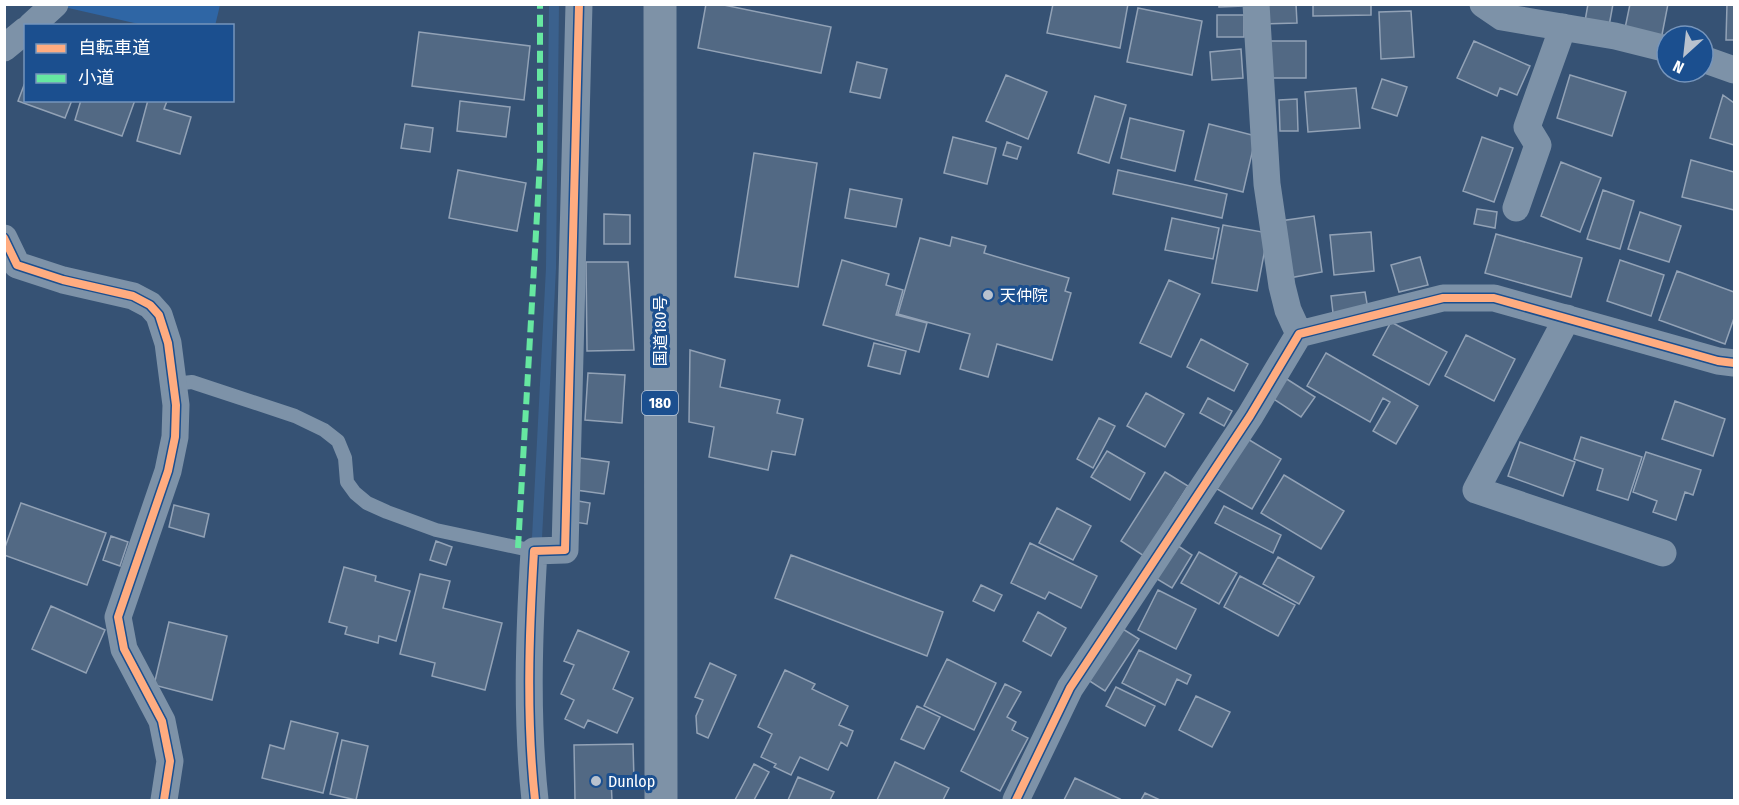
<svg xmlns="http://www.w3.org/2000/svg" width="1739" height="805" font-family="'Fira Sans Condensed','Noto Sans JP',sans-serif">
<style>
.green{fill:#2f66a5}
.lines{fill:none;stroke-linecap:round;stroke-linejoin:round}
.stream{stroke:#3b618d;stroke-width:10}
.building{fill:#526984;stroke:#92a2b6;stroke-width:1.5}
.lane{stroke:#7d92a8;stroke-width:14}
.street{stroke:#7d92a8;stroke-width:27}
.highway{stroke:#7e92a7;stroke-width:33}
.quiet{stroke:#66e7a1;stroke-width:6;stroke-dasharray:12 6;stroke-linecap:butt}
.cycleway-casing{stroke:#1b4f8f;stroke-width:11}
.cycleway{stroke:#ffac80;stroke-width:8}
.poi-dot{fill:#b9c2ce;stroke:#1b4f8f;stroke-width:2}
.labels{text-anchor:middle;dominant-baseline:central;stroke-width:6;stroke-linejoin:round;paint-order:stroke}
.shield{fill:#1b4f8f;stroke:#bbcadd;stroke-width:1.5}
.shield-label{font-size:15px;font-weight:bold;fill:#fff}
.poi-label{font-size:16px;fill:#fff;stroke:#1b4f8f;text-anchor:start}
.street-label{font-size:16px;fill:#fff;stroke:#1b4f8f}
</style>
<rect width="100%" height="100%" fill="#365274"/>
<path class="green" d="M67,4L220,5L215,26L143,25L64,7Z"/>
<g class="lines">
<path class="stream" d="M537,538L551,268L554,4"/>
</g>
<path class="building" d="M706,4H719L831,27L821,73L698,48Z
M1053,4H1128L1120,48L1047,33Z
M1219,4H1244V6L1219,7Z
M1261,4H1296L1297,23L1262,24Z
M1313,4H1371V15L1313,16Z
M1588,4H1613L1609,26L1585,21Z
M1630,4H1668L1660,45L1623,38Z
M1727,4H1734V40H1726Z
M1138,8L1202,21L1192,75L1127,62Z
M1411,11L1414,57L1381,59L1379,12Z
M1217,15H1244V37H1217Z
M419,32L530,46L524,100L412,86Z
M1270,41H1306V78H1271Z
M1474,41L1530,66L1517,95L1500,88L1497,96L1457,78Z
M1241,49L1243,78L1212,80L1210,52Z
M857,62L887,69L880,98L850,92Z
M1006,75L1047,92L1028,139L986,121Z
M1570,75L1626,92L1612,136L1557,118Z
M1382,79L1407,87L1397,116L1372,108Z
M26,80V100H72L65,118L18,101Z
M1356,88L1360,128L1308,132L1305,92Z
M1723,95L1734,103V145L1710,138Z
M1095,96L1126,105L1109,163L1078,153Z
M1297,99L1298,131H1280L1279,100Z
M81,100H135L122,136L75,120Z
M148,100L167,101L164,109L191,117L180,154L137,141Z
M460,101L510,107L506,137L457,131Z
M1130,118L1184,131L1175,171L1121,158Z
M405,124L433,128L430,152L401,148Z
M1209,124L1256,136L1243,192L1195,180Z
M953,137L996,148L987,184L944,173Z
M1482,137L1513,148L1494,202L1463,191Z
M1007,142L1021,147L1017,159L1003,155Z
M754,153L817,163L798,287L735,277Z
M1691,160L1734,172V210L1682,197Z
M1561,162L1601,178L1580,232L1541,216Z
M458,170L526,183L517,231L449,218Z
M1118,170L1227,194L1222,218L1113,194Z
M850,189L902,199L896,227L845,218Z
M1603,190L1634,201L1620,249L1587,239Z
M1477,209L1497,212L1495,228L1474,224Z
M1640,212L1681,226L1669,262L1628,249Z
M604,214L630,215V244H604Z
M1314,216L1322,272L1289,278L1280,221Z
M1172,218L1219,228L1213,259L1165,250Z
M1223,225L1268,233L1257,291L1212,283Z
M1371,232L1374,271L1334,275L1330,235Z
M1496,234L1582,258L1571,297L1485,273Z
M952,237L986,246L984,253L1069,278L1065,291L1071,293L1052,360L997,344L988,377L960,369L970,334L898,314L920,238L950,246Z
M1420,257L1428,285L1399,292L1391,265Z
M842,260L889,274L886,285L903,290L896,315L927,323L919,352L823,325Z
M1620,260L1664,275L1651,316L1607,301Z
M586,262H628L634,350L587,351Z
M1677,271L1734,292V318L1725,344L1659,320Z
M1169,280L1200,294L1171,357L1140,343Z
M1365,292L1368,309L1333,313L1331,296Z
M1391,322L1447,352L1429,385L1373,355Z
M1466,335L1515,359L1494,401L1445,376Z
M1201,339L1248,364L1234,391L1187,367Z
M874,343L906,351L900,374L868,366Z
M690,350L725,360L720,387L780,400L777,413L803,419L795,455L772,451L768,470L709,457L714,427L689,422Z
M1326,353L1418,406L1396,444L1373,431L1390,402L1383,398L1370,422L1307,386Z
M588,373L625,375L622,423L585,420Z
M1282,376L1315,397L1301,417L1269,396Z
M1146,393L1184,414L1165,447L1127,426Z
M1208,398L1232,411L1224,426L1200,413Z
M1675,401L1725,419L1713,456L1662,439Z
M1099,418L1115,426L1093,468L1077,459Z
M1581,437L1642,457L1628,500L1597,490L1603,469L1574,459Z
M1246,438L1281,459L1252,509L1217,489Z
M1520,442L1575,462L1563,496L1508,476Z
M1107,451L1145,473L1130,500L1091,477Z
M1646,452L1701,470L1693,495L1685,492L1676,520L1653,512L1657,501L1633,492Z
M580,458L609,462L604,494L576,490Z
M1165,472L1188,486L1144,556L1121,541Z
M1284,475L1344,511L1321,549L1261,513Z
M578,501L590,503L587,524L574,522Z
M21,503L106,533L87,585L4,555V550Z
M174,505L209,514L204,537L169,527Z
M1224,506L1281,535L1273,553L1215,523Z
M1057,508L1091,526L1073,560L1039,543Z
M111,536L128,542L120,566L103,560Z
M436,541L452,547L446,565L430,560Z
M1172,542L1192,555L1172,588L1152,576Z
M1030,543L1097,576L1081,608L1049,592L1045,599L1011,583Z
M1199,552L1237,573L1219,604L1181,583Z
M791,555L943,612L927,656L775,598Z
M1278,557L1314,577L1299,604L1263,584Z
M344,567L376,576L375,581L410,591L396,641L379,636L378,643L345,634L347,627L329,622Z
M420,574L450,581L443,608L502,623L485,690L432,676L435,663L400,654Z
M1240,576L1295,605L1278,636L1224,607Z
M981,585L1002,595L994,611L973,601Z
M1158,590L1196,609L1176,649L1138,630Z
M51,606L105,630L86,673L32,649Z
M1038,612L1066,628L1051,656L1023,641Z
M169,622L227,636L212,700L154,685Z
M1118,626L1139,639L1105,691L1085,678Z
M578,630L629,652L613,689L633,698L617,733L588,720L584,728L565,719L574,700L561,694L574,665L564,661Z
M1139,650L1191,675L1187,684L1177,679L1165,705L1122,683Z
M947,659L996,683L974,730L924,706Z
M710,663L736,675L708,738L697,733L696,716L703,700L695,697Z
M785,670L815,684L812,689L848,706L839,725L853,731L847,746L841,742L828,770L800,757L791,775L774,767L776,764L761,757L772,734L758,727Z
M1005,684L1021,692L1007,717L1016,722L1012,730L1028,738L1000,791L961,771Z
M1116,687L1155,706L1145,726L1106,706Z
M1196,696L1230,712L1212,747L1179,730Z
M917,706L940,717L924,749L901,739Z
M291,721L338,733L323,793L262,778L270,745L284,749Z
M342,740L368,746L356,800L330,794Z
M633,744L634,780H611L612,800H575L574,745Z
M895,762L949,788L943,800H877Z
M754,764L769,772L754,800H735Z
M798,777L834,792L830,800H788Z
M1075,778L1120,799L1119,800H1064Z
M1145,793L1160,800H1141Z"/>
<g class="lines">
<path class="lane" d="M174,384L192,382L295,416L324,430L338,441L345,458L347,482L355,493L367,503L387,512L436,530L534,551"/>
<path class="street" d="M1256,4L1267,184L1282,286L1288,310L1299,334
M1483,4L1502,17L1615,36L1667,49
M31,26L55,4
M4,48L26,30
M1703,59L1734,70
M1516,208L1538,145L1527,127L1563,27
M4,238L17,265L63,280L133,296L150,305L159,315L168,343L176,405L175,437L168,471L118,617L124,649L162,721L170,761L164,800
M1567,318L1476,490L1663,553
M535,800C526,717 529,634 534,551L565,550L579,4
M1016,800L1070,688L1250,416L1299,334L1443,298H1494L1718,361L1734,363"/>
<path class="highway" d="M660,4L661,800"/>
<path class="quiet" d="M518,548L540,162V4"/>
<g class="cycleway-casing">
<path id="cycleway" d="M4,238L17,265L63,280L133,296L150,305L159,315L168,343L176,405L175,437L168,471L118,617L124,649L162,721L170,761L164,800
M535,800C526,717 529,634 534,551L565,550L579,4
M1016,800L1070,688L1250,416L1299,334L1443,298H1494L1718,361L1734,363"/>
</g>
<use href="#cycleway" class="cycleway"/>
</g>
<g class="poi-dot">
<circle cx="988" cy="295" r="6"/>
<circle cx="596" cy="781" r="6"/>
</g>
<g class="labels">
<rect class="shield" x="642" y="391" width="36" height="24" rx="4.5"/>
<g class="shield-label">
<text x="660" y="403">180</text>
</g>
<g class="poi-label">
<text x="1000" y="295">天仲院</text>
<text x="608" y="781">Dunlop</text>
</g>
<g class="street-label">
<text transform="translate(660 331) rotate(-90)">国道180号</text>
</g>
</g>
<rect width="1739" height="805" fill="none" stroke="#ffffff" stroke-width="12"/>
<rect x="24" y="24" width="210" height="78" fill="#1b4f8f" stroke="#7695bc" stroke-width="1.5"/>
<rect x="36" y="44" width="30" height="9" fill="#ffac80" stroke="#7695bc" stroke-width="1.5"/>
<text x="78" y="54" font-size="18" fill="#ffffff">自転車道</text>
<rect x="36" y="74" width="30" height="9" fill="#66e7a1" stroke="#7695bc" stroke-width="1.5"/>
<text x="78" y="84" font-size="18" fill="#ffffff">小道</text>
<g transform="translate(1685 54) rotate(207)"><circle r="28" fill="#1b4f8f" stroke="#7695bc" stroke-width="1.5"/>
<path d="M0-4.5L10 22L0 15L-10 22Z" fill="#b9c2ce"/>
<text y="-9" font-size="16" font-weight="bold" text-anchor="middle" fill="#ffffff">N</text>
</g>
</svg>
